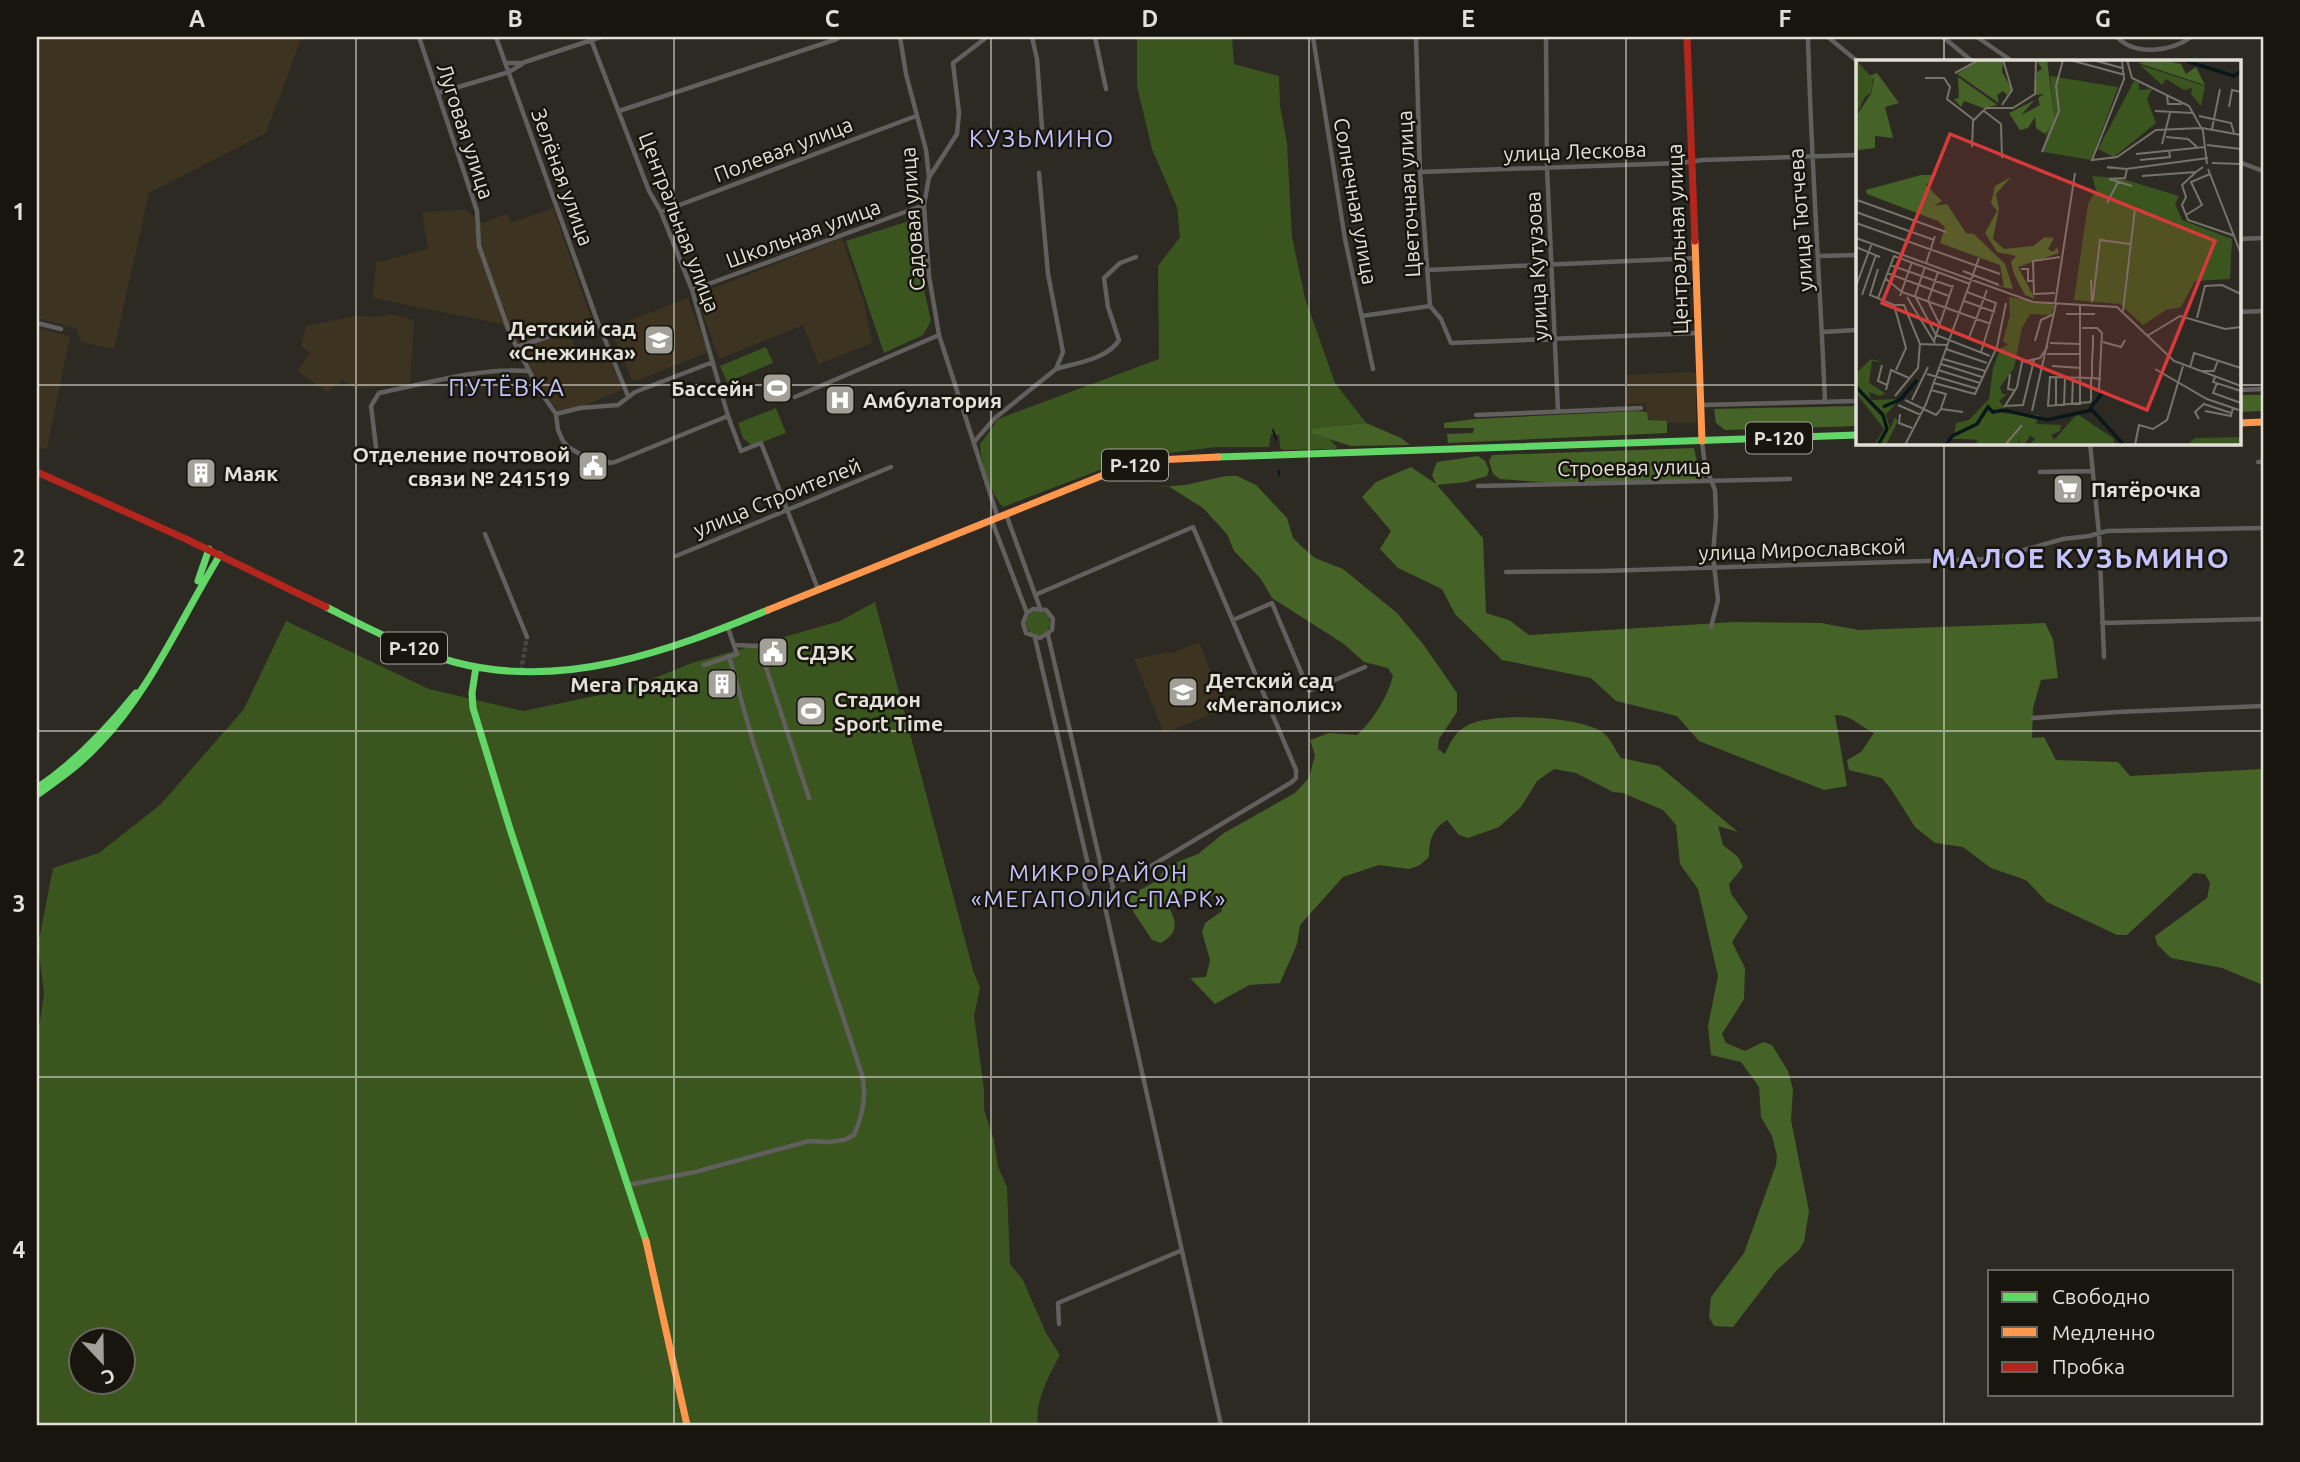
<svg xmlns="http://www.w3.org/2000/svg" width="2300" height="1462" font-family="Ubuntu,sans-serif">
<style>
.built{fill:#3c3421}
.green{fill:#3a551e;fill-rule:evenodd}
.forest{fill:#456326}
.lines{fill:none;stroke-linecap:round;stroke-linejoin:round}
.stream{stroke:#0a171a;stroke-width:2}
.street-tunnel{stroke:#48453e;stroke-width:4.5;stroke-dasharray:4.5 2;stroke-linecap:butt}
.street{stroke:#61605e;stroke-width:4.5}
.fast{stroke:#63d668;stroke-width:7}
.slow{stroke:#ff974d;stroke-width:7}
.jam{stroke:#b3261e;stroke-width:7}
.grid{fill:none;stroke:#e3e0d7;stroke-width:2;stroke-opacity:0.55}
.labels{text-anchor:middle;dominant-baseline:central;stroke-width:5;stroke-linejoin:round;paint-order:stroke}
.shield{fill:#17150e;stroke:#a6a39b;stroke-width:2}
.shield-label{font-size:19px;font-weight:bold;fill:#e3e0d7}
.street-label{font-size:21px;fill:#e3e0d7;stroke:#17150e}
.poi-label{font-size:21px;font-weight:bold;fill:#e3e0d7;stroke:#17150e;text-anchor:start}
.neighbourhood-label{font-size:23px;letter-spacing:2px;fill:#c5c3fd;stroke:#17150e}
.quarter-label{font-size:24px;letter-spacing:2px;fill:#c5c3fd;stroke:#17150e}
.district-label{font-size:28px;font-weight:bold;letter-spacing:2px;fill:#c5c3fd;stroke:#17150e}
.inset-river{fill:none;stroke:#0a171a;stroke-width:3.5}
.inset-road{fill:none;stroke:#76736b;stroke-width:2}
.view{fill:#d73a3a;fill-opacity:0.15;stroke:#d73a3a;stroke-width:3.5}
.inset-edge{fill:none;stroke:#e3e0d7;stroke-width:3.5}
.neatline{fill:none;stroke:#e3e0d7;stroke-width:2.5}
.grid-label{font-size:23px;text-anchor:middle;font-weight:bold;fill:#e3e0d7}
</style>
<rect width="100%" height="100%" fill="#2d2a23"/>
<path class="built" d="M37,37H302L266,133L149,193L114,349L81,342L77,329L37,318Z
M553,208L592,321L569,330L578,355L605,347L622,390L562,415L543,393L502,324L373,298L376,263L428,249L422,212L466,210L482,223L507,214L511,223Z
M842,238L864,302L872,343L819,364L803,325L719,359L698,300L701,293Z
M688,298L708,352L633,382L610,328Z
M390,314L414,320L410,384L354,389L343,380L328,392L297,371L310,353L301,346L306,326L355,316L378,317Z
M37,328L70,336L47,449L37,447Z
M1692,372L1696,373V423H1669L1648,419L1645,403L1627,404L1626,375Z
M1199,642L1225,709L1164,733L1134,659L1168,652L1170,654Z"/>
<path class="green" d="M1137,37H1232L1234,64L1279,76L1280,106L1287,143L1292,237L1305,298L1335,383L1366,423L1313,428L1310,433L1329,439L1337,447L1335,449L1283,450L1280,448L1279,435L1271,434L1269,447H1216L1131,458L1003,507C989,493 981,462 980,444L998,419L1159,359L1158,266L1180,237L1177,207L1152,149L1137,86Z
M909,221L931,321L923,335L884,353L846,241Z
M766,347L773,363L727,382L720,366Z
M776,408L786,433L752,446L743,438L738,423Z
M875,602L973,970L980,988L974,1016L984,1089V1110L994,1140L998,1167L1007,1187L1010,1264L1023,1280L1046,1333L1060,1355C1049,1376 1035,1400 1038,1425H37V1042L44,994L38,945L53,868L99,853L160,805L244,709L286,621L429,689L523,711L624,690L692,663L840,621ZM80,1340H122V1382H80Z
M1026 623a12 12 0 1 1 24 0a12 12 0 1 1-24 0Z"/>
<path class="forest" d="M2239,395H2263V411L2239,412Z
M1857,406V426L1725,430L1716,423L1714,409Z
M1637,411L1647,412L1648,420L1667,421V433L1448,443L1447,434L1473,433L1474,428H1444V423L1474,419Z
M1366,423L1401,438L1410,445L1351,446L1310,433L1313,428Z
M1694,448L1698,466L1706,481L1554,483L1500,479L1493,474L1489,461L1492,455Z
M1478,456L1485,461L1489,470L1487,476L1466,482L1437,485L1483,538L1486,613L1509,620L1529,635L1734,622L1821,623L1859,630L2045,623L2053,639L2058,678L2041,680L2033,708L2032,738L2044,737L2056,760L2118,762L2130,776L2263,769V985L2222,968L2171,958L2157,944L2155,936L2207,898L2210,883L2205,874L2194,873L2127,935H2117L2047,902L2026,880L1991,868L1963,847L1935,843L1915,827L1891,789L1882,778L1849,770L1847,760L1861,752L1874,733C1859,726 1852,715 1835,715L1847,786L1824,790L1699,741L1677,716L1616,701L1591,678L1502,660L1455,614L1442,589L1398,568L1380,549L1391,531L1362,497L1376,482L1411,467L1436,484L1432,475L1437,462Z
M1226,476H1237L1256,485L1287,518L1293,538L1300,545L1315,558L1343,569L1397,613L1423,644L1457,693V712L1439,739L1438,749L1445,754C1451,741 1455,732 1468,725C1492,712 1579,716 1602,732C1610,737 1615,750 1621,758L1659,766L1738,832L1718,826L1723,845L1738,857L1743,867L1729,884L1731,894L1748,917L1732,942L1745,968L1744,999L1722,1034L1726,1043L1745,1051L1763,1042L1772,1045L1788,1071L1793,1089L1791,1120L1809,1211L1804,1242L1799,1250L1776,1271L1733,1327L1714,1326L1709,1317L1711,1297L1744,1253L1776,1165L1777,1156L1772,1136L1761,1117L1759,1087L1741,1062L1711,1055L1708,1026L1718,976L1698,889L1680,864L1676,825L1663,810L1623,793L1613,792L1576,773L1554,769L1537,781L1521,807L1499,827L1468,838L1459,835L1447,820C1432,829 1429,841 1429,857L1420,865L1409,869L1379,865L1343,877L1300,925L1297,944L1280,983L1249,985L1215,1004L1190,978L1206,977L1210,960L1202,932L1205,923L1222,911L1221,901L1211,896L1172,894L1166,901C1175,920 1182,930 1161,943L1152,940L1129,905L1131,895L1158,880L1165,867L1198,854L1224,833L1295,793L1309,778L1315,755L1310,740L1329,733L1357,735C1372,722 1388,696 1393,676L1388,668L1364,662L1344,644L1272,598L1261,579L1234,551L1227,534L1203,508L1168,486L1149,488L1185,485Z"/>
<g class="lines">
<path class="stream" d="M1273,430L1276,439
M1279,471V475"/>
<path class="street-tunnel" d="M521,671L527,637"/>
<path class="street" d="M419,37L477,211L479,246L510,334L539,390L556,414L558,430L563,441L568,447L585,457L600,455L609,463L615,462L728,416
M496,37L597,320L628,396
M590,37L649,191L661,212L692,290L728,416L741,451L761,443L818,589
M900,37L906,74L926,150L929,177L924,205L929,276L939,335L998,518
M1032,37L1037,59L1042,128
M1095,37L1106,89
M1313,37L1345,239L1373,369
M1416,37L1420,172L1430,306L1441,319L1451,343L1698,333
M1546,37L1547,168L1558,411
M1808,37C1811,159 1820,280 1825,402
M1828,37L1857,61
M1943,37L1972,61
M1977,37L2012,61
M2117,37C2135,56 2171,52 2191,37
M506,63H522L601,37
M438,93L509,72L522,64
M619,111L837,39
M2239,162L2263,171
M1420,172L1680,163L1703,160L1857,155
M930,176L957,134L959,113L953,63L987,37
M661,212L916,116
M2239,239L2263,238
M1819,256L1857,255
M1428,270L1695,258
M692,290L924,205
M2239,312L2263,311
M1362,316L1430,306
M37,323L61,329
M1822,332L1857,330
M517,347L597,320
M1056,369C1076,363 1108,359 1119,340L1108,307L1104,278L1120,263L1136,257
M2239,390L2263,389
M795,397L939,335
M1701,405L1857,401
M556,414L580,408L618,405L635,392L713,362
M1476,415L1641,408
M974,442L995,418L1056,369L1063,352L1048,274L1039,173
M1702,442L1705,465L1715,490L1716,517L1713,555L1718,600L1711,627
M2090,443L2099,534L2104,657
M377,455L371,406L379,393C425,384 481,367 528,371
M2258,462H2263
M2040,472L2092,471
M1478,486L1790,479
M1006,514L1040,608
M992,521L1027,613L1023,623L1026,633L1040,638L1052,630L1053,619L1046,610L1033,609L1027,613
M485,534L527,637
M676,556L891,467
M1506,572L1601,571L1992,559L2063,539L2089,536L2107,531L2263,528
M1035,595L1193,527L1296,770V778L1292,782L1131,878L1113,881
M1233,620L1272,603L1309,691L1365,667
M2102,623L2263,619
M1048,635L1102,870
M1035,638L1090,873C1081,882 1084,892 1095,898L1107,895L1113,887L1109,874L1102,870L1090,873
M734,645L759,646L809,798
M704,665L737,654L728,628
M2033,718L2117,712L2263,706
M1103,898L1221,1425
M628,1185L695,1172L809,1141L828,1142L844,1140L854,1135C862,1117 867,1095 862,1075L753,742L729,656
M1059,1324L1058,1303L1180,1251"/>
<path class="fast" d="M1218,457L1857,435
M198,581L209,549
M326,607C368,628 409,650 454,662C562,691 669,651 768,610
M476,667L472,693L473,708L510,829L646,1241
M37,788C76,762 107,729 136,693
M37,795C59,779 81,764 99,744C151,690 181,618 220,555"/>
<path class="slow" d="M1695,241L1702,441
M2239,423L2263,422
M768,610L1111,472L1157,460L1218,457
M646,1241L687,1425"/>
<path class="jam" d="M1687,37L1695,241
M37,472L188,540L326,607"/>
</g>
<path class="grid" d="M356,37V1425M674,37V1425M991,37V1425M1309,37V1425M1626,37V1425M1944,37V61M37,385H1857M2239,385H2263M1944,443V1425M37,731H2263M37,1077H2263"/>
<defs>
<g id="school-square" transform="scale(1.575)"><rect x="-9" y="-9" width="18" height="18" rx="4" fill="#a3a098" stroke="#17150e"/><path d="M0-5L7-2L0 1L-7-2ZM-4 1L0 2.5L4 1V4Q0 6-4 4Z" fill="#fff"/></g>
<g id="stadium-square" transform="scale(1.575)"><rect x="-9" y="-9" width="18" height="18" rx="4" fill="#a3a098" stroke="#17150e"/><path d="M0-5a6.5 5 0 1 0 0 10a6.5 5 0 1 0 0-10ZM-3.5-1.8h7v3.6h-7Z" fill="#fff"/></g>
<g id="hospital-square" transform="scale(1.575)"><rect x="-9" y="-9" width="18" height="18" rx="4" fill="#a3a098" stroke="#17150e"/><path d="M-5-5h3v3.5h4V-5h3V5h-3V1.5h-4V5h-3Z" fill="#fff"/></g>
<g id="civic-square" transform="scale(1.575)"><rect x="-9" y="-9" width="18" height="18" rx="4" fill="#a3a098" stroke="#17150e"/><path d="M-.6-6.5H3V-4.5H.6V-3L4-1V1h2V6H-6V1h2V-1L-.6-3ZM-1.2 2.5V6h2.4V2.5Z" fill="#fff"/></g>
<g id="building-square" transform="scale(1.575)"><rect x="-9" y="-9" width="18" height="18" rx="4" fill="#a3a098" stroke="#17150e"/><path d="M-4-6H4V6H1V3H-1V6H-4ZM-2.5-4.3h1.7v1.8h-1.7ZM.8-4.3h1.7v1.8H.8ZM-2.5-1h1.7V.8h-1.7ZM.8-1h1.7V.8H.8Z" fill="#fff"/></g>
<g id="supermarket-square" transform="scale(1.575)"><rect x="-9" y="-9" width="18" height="18" rx="4" fill="#a3a098" stroke="#17150e"/><path d="M-6-5.5h2.5l.6 2H6L4.5 2H-2.5L-4.4-4H-6ZM-1.5 3.2a1.3 1.3 0 1 0 .1 0ZM3 3.2a1.3 1.3 0 1 0 .1 0Z" fill="#fff"/></g>
</defs>
<g fill-rule="evenodd">
<use href="#school-square" x="659" y="340"/>
<use href="#stadium-square" x="777" y="388"/>
<use href="#hospital-square" x="840" y="400"/>
<use href="#civic-square" x="593" y="466"/>
<use href="#building-square" x="201" y="473"/>
<use href="#supermarket-square" x="2068" y="489"/>
<use href="#civic-square" x="773" y="652"/>
<use href="#building-square" x="722" y="684"/>
<use href="#school-square" x="1183" y="692"/>
<use href="#stadium-square" x="811" y="711"/>
</g>
<g class="labels">
<g class="shield">
<rect x="1746" y="422.5" width="66" height="31" rx="5"/>
<rect x="1102" y="449.5" width="66" height="31" rx="5"/>
<rect x="381" y="632.5" width="66" height="31" rx="5"/>
</g>
<g class="shield-label">
<text x="1779" y="438">Р-120</text>
<text x="1135" y="465">Р-120</text>
<text x="414" y="648">Р-120</text>
</g>
<g class="street-label">
<text transform="translate(466 131) rotate(72)">Луговая улица</text>
<text transform="translate(783 149) rotate(-21)">Полевая улица</text>
<text transform="translate(1575 151) rotate(-2)">улица Лескова</text>
<text transform="translate(563 177) rotate(70)">Зелёная улица</text>
<text transform="translate(1408 194) rotate(-93)">Цветочная улица</text>
<text transform="translate(1356 201) rotate(80)">Солнечная улица</text>
<text transform="translate(912 219) rotate(-94)">Садовая улица</text>
<text transform="translate(1800 220) rotate(-94)">улица Тютчева</text>
<text transform="translate(680 222) rotate(69)">Центральная улица</text>
<text transform="translate(803 233) rotate(-20)">Школьная улица</text>
<text transform="translate(1677 239) rotate(-92)">Центральная улица</text>
<text transform="translate(1536 266) rotate(-93)">улица Кутузова</text>
<text transform="translate(1634 467) rotate(-1)">Строевая улица</text>
<text transform="translate(777 497) rotate(-22)">улица Строителей</text>
<text transform="translate(1802 549) rotate(-2)">улица Мирославской</text>
</g>
<g class="poi-label">
<text x="636" y="328" text-anchor="end">Детский сад<tspan x="636" dy="24">«Снежинка»</tspan></text>
<text x="754" y="388" text-anchor="end">Бассейн</text>
<text x="863" y="400">Амбулатория</text>
<text x="570" y="454" text-anchor="end">Отделение почтовой<tspan x="570" dy="24">связи № 241519</tspan></text>
<text x="224" y="473">Маяк</text>
<text x="2091" y="489">Пятёрочка</text>
<text x="796" y="652">СДЭК</text>
<text x="1206" y="680">Детский сад<tspan x="1206" dy="24">«Мегаполис»</tspan></text>
<text x="699" y="684" text-anchor="end">Мега Грядка</text>
<text x="834" y="699">Стадион<tspan x="834" dy="24">Sport Time</tspan></text>
</g>
<g class="neighbourhood-label">
<text x="1099" y="872">МИКРОРАЙОН<tspan x="1099" dy="26">«МЕГАПОЛИС-ПАРК»</tspan></text>
</g>
<g class="quarter-label">
<text x="1042" y="138">КУЗЬМИНО</text>
<text x="507" y="387">ПУТЁВКА</text>
</g>
<g class="district-label">
<text x="2081" y="557">МАЛОЕ КУЗЬМИНО</text>
</g>
</g>
<g transform="translate(1856 60)">
<rect width="385" height="385" fill="#2d2a23"/>
<path d="M0,0L17,19L15,33L9,37L0,56ZM284,5L349,26L345,46L335,34L336,28L328,30L310,19L306,25ZM194,16L262,27L235,100L187,92L192,68L199,62ZM278,21L283,23V30L296,29L291,39L300,63L258,97L242,89ZM236,116L263,118L323,136L319,144L326,160L376,179L374,219L339,221L325,247L310,250L287,265L264,244L218,240L232,144L240,130ZM153,237L199,245L195,255L174,254L166,268L158,308L144,327L146,334H151L143,341L150,348L145,353L183,355L180,364L205,365L204,371L195,375L198,380L221,354L257,378L259,385H173L179,379L174,375L169,385H163L164,377L161,385H119L122,380L108,379H95L92,385H88L98,375L100,363L113,360L133,339L137,308L145,288L152,285L147,281L154,255ZM15,299L27,302L16,301L13,323L29,333L25,336L13,332L15,340L44,339L30,354L34,369L39,357L42,361L30,385H18L28,369L0,333L1,312ZM385,377V385H331L339,378Z" fill="#3a551e"/>
<path d="M124,0H147L146,12L156,29L151,35L147,31L141,35L143,43L101,14ZM191,0L199,62L189,74L180,68L179,57L172,68L164,70L153,53L179,40L165,55L184,45L182,38L188,34L179,35L181,12L186,9L181,1ZM306,0L325,4L330,14L340,7L349,25L282,3ZM21,13L43,43L29,47L37,78L19,76V88L2,90L0,56L15,34L18,19L13,16ZM102,17L140,44L141,45L127,48L108,41L105,47L98,39L103,38ZM65,115H80L70,125L86,141L78,146L91,144L110,173L118,174L149,204L157,229L141,226H148L144,205L84,183L89,167L82,161L11,134L10,130ZM155,117L140,134L143,149L137,179L148,189L177,186L189,177L198,178L192,189L197,192L201,187L203,193L162,207L179,239L169,235L158,214L155,202L160,196L141,192L129,173L141,151L135,143L139,126Z" fill="#456326"/>
<path class="inset-river" d="M330,1L378,16L385,11M0,327L27,355L31,369L22,385M27,347L45,339L61,320M233,350L247,332M90,385L96,376L121,364L132,347L137,352L148,350L191,360L236,350L268,385"/>
<path class="inset-road" d="M214,0L269,15M237,0L266,8M271,0L276,18L333,46L347,71L351,104M266,2L268,19L236,100L261,97L300,70L345,68M99,13L123,0M69,18H88L94,27L91,39L118,60M311,35L312,44H326M146,45L156,30L147,0M373,47L376,30L385,32M128,51L145,64L146,98M299,51L337,53M343,56L375,63L378,73M346,68L385,75M356,69L364,29M310,77L332,79L341,87M306,84L314,53M351,85L385,89M116,87L117,61L130,48H157L179,34L180,0M186,92L203,51L200,26L207,0M280,94L349,87M284,100L314,97L313,90M356,103L385,104M255,108L251,107L270,109L352,98M352,109L385,194M340,112L326,125L330,137L326,145L332,160L379,176M286,116L340,112L347,107M253,119L269,118L271,109M253,119L276,126M1,140L90,172M251,143L262,122M0,152L78,180M330,155L346,145L335,122L354,114M0,163L144,214M0,178L177,242L261,247L318,301L385,326M0,187L24,197M46,194L58,161M70,203L79,176M34,205L97,227M69,207L59,236L80,275L134,296M22,209L14,235L38,245M165,209H172V221H178M107,211L143,225M82,212L72,241L85,267L139,288M31,213L93,236M29,218L46,232L135,264M235,220L236,242M0,226L16,183M111,232L140,243L125,292M199,233L178,234L177,201L204,197M6,235L20,195M44,236L56,202M51,237L79,283M22,238L38,196L114,224M237,240L244,180L274,184M108,241L139,252M199,244L219,113M38,245H48L64,284L91,285M38,245L50,288L40,310M224,245V345M267,251L279,148M210,254H239M341,258L349,226L366,225L385,234M226,268H241L246,273L243,329M237,275V285L236,301V318L235,319V340L234,342L192,346L194,317L236,318L245,319M291,276L324,256L369,269L385,267M113,278L131,230M78,281L97,225M179,281L185,260L198,254M247,282L265,287L269,280M194,283L225,284M90,289L131,303M191,294H225M87,299L129,311M178,300L167,345L149,346L161,327L166,302L184,298L192,286M85,304L126,317M26,305L22,321L31,325M196,306L225,308M334,308L338,293L385,308M299,309L351,339L383,350M82,310L124,323M346,311H358L362,300M71,314L122,329M154,314L152,329L158,330M359,317L357,322L385,331M78,323L119,334L141,287L150,243M361,323L357,333L385,343M30,330L35,310L53,318M75,330L90,334L85,348M39,336L62,308L64,284M49,340L80,355L85,349L107,352M56,340L72,307M348,344L375,353M42,345L65,355M216,345L217,317M200,346V317M208,346L209,317M176,351L200,244M349,351L375,356L377,347M44,354L43,363L56,368M343,359L339,352L349,343M49,385L70,344L123,198M149,385L166,365M279,385L283,365L297,369L311,360L327,306"/>
<path class="view" d="M94,74L359,181L291,350L26,243Z"/>
<rect width="385" height="385" class="inset-edge"/>
</g>
<rect width="2300" height="1462" fill="none" stroke="#17150e" stroke-width="77"/>
<rect x="1988" y="1270" width="245" height="126" fill="#17150e" stroke="#69665e" stroke-width="2"/>
<rect x="2002" y="1292" width="35" height="10" fill="#63d668" stroke="#69665e" stroke-width="2"/>
<text x="2052" y="1304" font-size="21" fill="#e3e0d7">Свободно</text>
<rect x="2002" y="1327" width="35" height="10" fill="#ff974d" stroke="#69665e" stroke-width="2"/>
<text x="2052" y="1340" font-size="21" fill="#e3e0d7">Медленно</text>
<rect x="2002" y="1362" width="35" height="10" fill="#b3261e" stroke="#69665e" stroke-width="2"/>
<text x="2052" y="1374" font-size="21" fill="#e3e0d7">Пробка</text>
<g transform="translate(102 1361) rotate(158)"><circle r="33" fill="#17150e" stroke="#69665e" stroke-width="2"/>
<path d="M0-5L12 26L0 18L-12 26Z" fill="#a3a098"/>
<text y="-10" font-size="19" font-weight="bold" text-anchor="middle" fill="#e3e0d7">С</text>
</g>
<rect x="38" y="38" width="2224" height="1386" class="neatline"/>
<g class="grid-label">
<text x="197" y="27">A</text>
<text x="515" y="27">B</text>
<text x="832" y="27">C</text>
<text x="1150" y="27">D</text>
<text x="1468" y="27">E</text>
<text x="1785" y="27">F</text>
<text x="2103" y="27">G</text>
<text x="19" y="220">1</text>
<text x="19" y="566">2</text>
<text x="19" y="912">3</text>
<text x="19" y="1258">4</text>
</g>
</svg>
